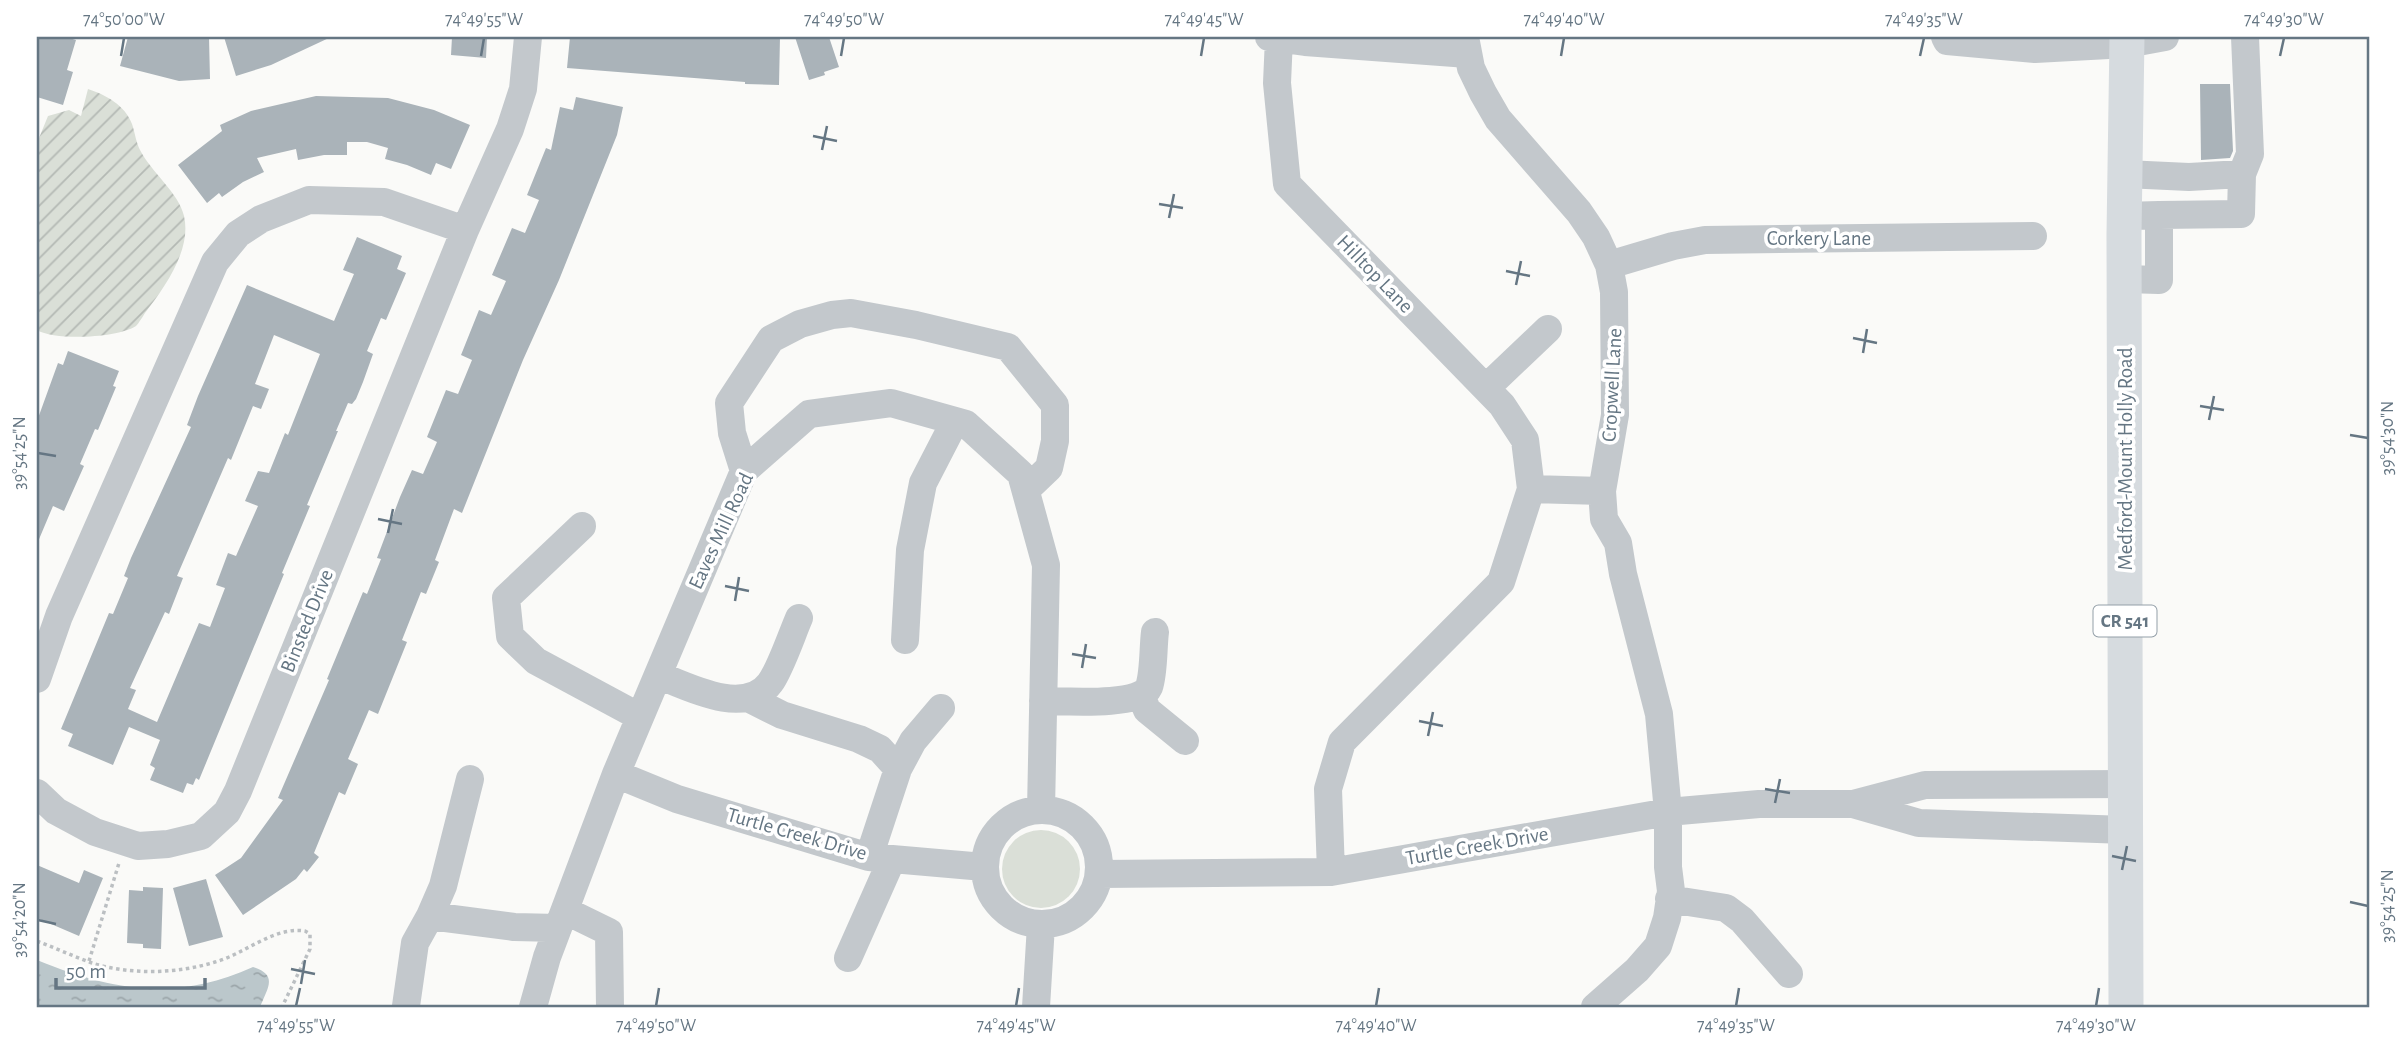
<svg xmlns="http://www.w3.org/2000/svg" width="2406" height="1044" font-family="'Alegreya Sans',sans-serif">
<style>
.grass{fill:#dadfd7}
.garden{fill:url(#garden-furrows)}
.water{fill:url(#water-ripples)}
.building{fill:#aab3b9;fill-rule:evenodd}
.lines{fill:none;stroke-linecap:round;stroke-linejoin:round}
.path{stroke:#bbbfc2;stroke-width:3.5;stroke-dasharray:3.5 3.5;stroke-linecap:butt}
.minor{stroke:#c3c8cc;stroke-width:28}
.major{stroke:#d6dbdf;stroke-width:35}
.ticks{fill:none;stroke:#657683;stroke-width:2.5}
.labels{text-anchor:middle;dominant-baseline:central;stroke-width:7;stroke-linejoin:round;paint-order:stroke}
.shield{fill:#fff;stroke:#939fa8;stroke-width:2}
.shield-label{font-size:19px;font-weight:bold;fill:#657683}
.street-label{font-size:21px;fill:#657683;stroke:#fff}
.neatline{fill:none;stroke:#657683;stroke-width:2.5}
.ticks-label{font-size:18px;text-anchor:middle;fill:#657683}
</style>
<defs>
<pattern id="garden-furrows" width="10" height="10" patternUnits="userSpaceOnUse" patternTransform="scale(1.75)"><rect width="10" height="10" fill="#dadfd7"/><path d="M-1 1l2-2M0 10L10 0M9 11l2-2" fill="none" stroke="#b4b9b4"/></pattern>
<pattern id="water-ripples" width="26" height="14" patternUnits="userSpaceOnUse" patternTransform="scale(1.75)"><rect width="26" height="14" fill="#bbc7cb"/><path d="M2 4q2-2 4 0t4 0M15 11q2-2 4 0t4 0" fill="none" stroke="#9ca6aa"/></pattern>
</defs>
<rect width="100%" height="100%" fill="#fafaf8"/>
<path class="grass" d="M1002 869a39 39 0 1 1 78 0a39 39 0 1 1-78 0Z"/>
<path class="garden" d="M88,89C106,95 125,105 132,124C135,133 136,142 140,150C151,172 179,193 184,216C192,250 164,288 145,313C143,316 139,323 136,326C118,338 55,341 37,330V143L48,116L69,110L81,116Z"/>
<path class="water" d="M37,960C113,991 176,1002 253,967C279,975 267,989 260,1007H37Z"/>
<path class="building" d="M37,37H66L76,40L67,70L73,72L63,105L37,97Z
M128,37H209L210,79L179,81L120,66Z
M224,37H331L271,65L236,76Z
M452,37H487L486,58L451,55Z
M570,37H780L779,85L745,84V82L567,68Z
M795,37H829L839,67L824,72L825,75L809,80Z
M2200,84H2230L2233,151L2230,158L2201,160Z
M316,96L388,98L434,110L470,125L451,169L436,163L431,175L407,165L385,159L388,148L367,142H347V155H324L298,160L296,149L257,158L264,172L243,182L222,197L219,193L207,203L178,165L222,131L220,125L251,111Z
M576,97L623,107L617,135L559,280L523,360L462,513L454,509L435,560L439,562L426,594L421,592L402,640L407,642L378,714L369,710L348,759L358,764L345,795L339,792L314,853L319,857L307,872L304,869L296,879L243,915L215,875L241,858L283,800L278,798L329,680L327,679L363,592L367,594L381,559L377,558L400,497L412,470L423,474L437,442L427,437L446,390L458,394L472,360L461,355L479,310L491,315L506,281L492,275L512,228L525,233L539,200L527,195L546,148L551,150L560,107L573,110Z
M357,237L402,256L397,269L406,273L386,320L381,318L367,351L373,354L363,382L356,399L352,404L348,403L336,431H338L307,505L310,506L282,573L284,574L199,780L196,778L193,785L187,783L183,793L150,780L155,768L150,765L160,740L129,727L113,765L68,746L73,734L61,729L109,613L113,614L128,578L124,576L131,558L191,427L187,425L198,396L247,285L334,321L354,274L343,270ZM274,335L320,354L288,435L285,433L269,473L258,471L245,501L258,506L236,556L228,553L216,585L225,588L210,627L199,623L157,722L128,709L136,690L130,688L165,612L169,614L183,578L177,576L228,458L231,460L253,406L261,409L269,389L255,384Z
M68,351L119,371L113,386L116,387L98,430L95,429L80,464L84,466L64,511L53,506L37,544V421L58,363L63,365Z
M37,865L79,883L84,870L103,878L79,936L37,918Z
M206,879L223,937L189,946L173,888Z
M143,887L163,888L161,949L143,948V944L127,943L129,890L143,891Z"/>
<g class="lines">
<path class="path" d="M37,941C55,948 73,956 92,963C130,975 177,974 215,962C245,954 274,926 305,931L310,934V949L282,1007
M89,961L119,863"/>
<path class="minor" d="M1269,37L1305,42L1468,54
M1465,37L1471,68L1483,93L1498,119L1579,212L1596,237L1609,265L1614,292L1615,415L1602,491L1604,519L1618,543L1623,574L1659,714L1668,812V867L1671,891L1667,918L1658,946L1637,970L1595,1007
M1945,37L1947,41L2035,49L2127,44L2165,37
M1279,38L1277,83L1287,184L1502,405L1525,440L1531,489L1501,582L1342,742L1328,789L1331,872
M2125,174L2189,177L2242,174L2250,154L2245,37
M2159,215L2241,214L2242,174
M2124,216L2159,215V280L2125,279
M1609,265L1673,246L1705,240L2033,236
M1486,388L1548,329
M744,471L732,433L729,403L771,339L800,324L832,315L851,313L916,325L1008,347L1055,405V441L1049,468L1026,490
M1531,489L1602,491
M582,526L506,598L510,636L536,661L640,717
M905,640L910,550L923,483L955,421
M658,675C688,687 745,717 770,683C780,670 792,634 799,618
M37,679L59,616L215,262L238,234L261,219L309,200L384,202L465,230
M1141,695L1147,710L1185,741
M748,698L782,715L859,739L880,749L898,769L869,857
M1043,701C1063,701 1141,707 1149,687C1154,673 1153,647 1155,632
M898,769L913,741L941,708
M616,774L677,799L869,857L984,867
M470,779L443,886L430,916L514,927L558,928
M2126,784L1925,785L1853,804L1919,823L2126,830
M37,793L56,811L95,832L138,846L168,844L201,836L227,812L238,791L465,230L510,129L523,89L528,37
M985 867a57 57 0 1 1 114 0a57 57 0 1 1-114 0Z
M1100,874L1331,872L1668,812L1759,804H1853
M1669,899L1726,908L1742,920L1789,974
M566,911L609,932L610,1007
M848,958L892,859
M406,1006L415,943L430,916
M533,1007L547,957L616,774L744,471L809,414L891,403L966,424L1021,474L1046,565L1041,810
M1036,1007L1041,925"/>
<path class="major" d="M2126,1007L2124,234L2127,37"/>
</g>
<path class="ticks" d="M121,56L124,38M481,56L484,38M841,56L844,38M1201,56L1204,38M1561,56L1564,38M1920,56L1924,38M2280,56L2284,38M813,136L837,141M822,150L827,126M1159,204L1183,208M1169,218L1174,194M1506,271L1530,276M1516,285L1521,261M1853,338L1877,343M1863,353L1867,329M2200,406L2224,410M2209,420L2214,396M2350,435L2368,438M38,453L56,456M378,519L402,524M388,533L393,509M725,586L749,591M735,601L739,577M1072,654L1096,658M1082,668L1086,644M1419,721L1443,726M1428,736L1433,712M1765,789L1790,793M1775,803L1780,779M2112,856L2136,861M2122,870L2127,846M2350,902L2368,906M38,920L56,924M291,969L315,974M301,984L305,960M296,1006L300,988M656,1006L659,988M1016,1006L1019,988M1376,1006L1379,988M1736,1006L1739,988M2096,1006L2099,988"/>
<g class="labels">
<rect class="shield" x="2093.5" y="605.5" width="63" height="31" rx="5"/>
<g class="shield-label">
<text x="2125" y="621">CR 541</text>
</g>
<g class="street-label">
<text x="1819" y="238">Corkery Lane</text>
<text transform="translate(1375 274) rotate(46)">Hilltop Lane</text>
<text transform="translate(1612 385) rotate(-87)">Cropwell Lane</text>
<text transform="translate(2125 459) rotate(-90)">Medford-Mount Holly Road</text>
<text transform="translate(721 531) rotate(-65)">Eaves Mill Road</text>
<text transform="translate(307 621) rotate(-68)">Binsted Drive</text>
<text transform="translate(797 834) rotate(16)">Turtle Creek Drive</text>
<text transform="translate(1477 846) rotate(-10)">Turtle Creek Drive</text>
</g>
</g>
<rect width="2406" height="1044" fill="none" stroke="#ffffff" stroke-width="77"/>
<path d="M56 978v10h149v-10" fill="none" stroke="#657683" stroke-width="3.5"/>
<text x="66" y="978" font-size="21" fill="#657683" stroke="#ffffff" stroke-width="5" paint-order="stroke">50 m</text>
<rect x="38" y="38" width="2330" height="968" class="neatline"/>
<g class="ticks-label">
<text x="124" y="25">74°50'00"W</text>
<text x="484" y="25">74°49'55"W</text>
<text x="844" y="25">74°49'50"W</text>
<text x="1204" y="25">74°49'45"W</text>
<text x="1564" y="25">74°49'40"W</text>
<text x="1924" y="25">74°49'35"W</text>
<text x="2284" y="25">74°49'30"W</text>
<text transform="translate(2387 438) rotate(-90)" y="6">39°54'30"N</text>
<text transform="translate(19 453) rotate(-90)" y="6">39°54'25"N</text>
<text transform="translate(2387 906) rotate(-90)" y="6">39°54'25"N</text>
<text transform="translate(19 920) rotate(-90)" y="6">39°54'20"N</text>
<text x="296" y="1031">74°49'55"W</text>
<text x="656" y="1031">74°49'50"W</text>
<text x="1016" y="1031">74°49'45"W</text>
<text x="1376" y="1031">74°49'40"W</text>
<text x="1736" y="1031">74°49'35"W</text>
<text x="2096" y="1031">74°49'30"W</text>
</g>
</svg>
